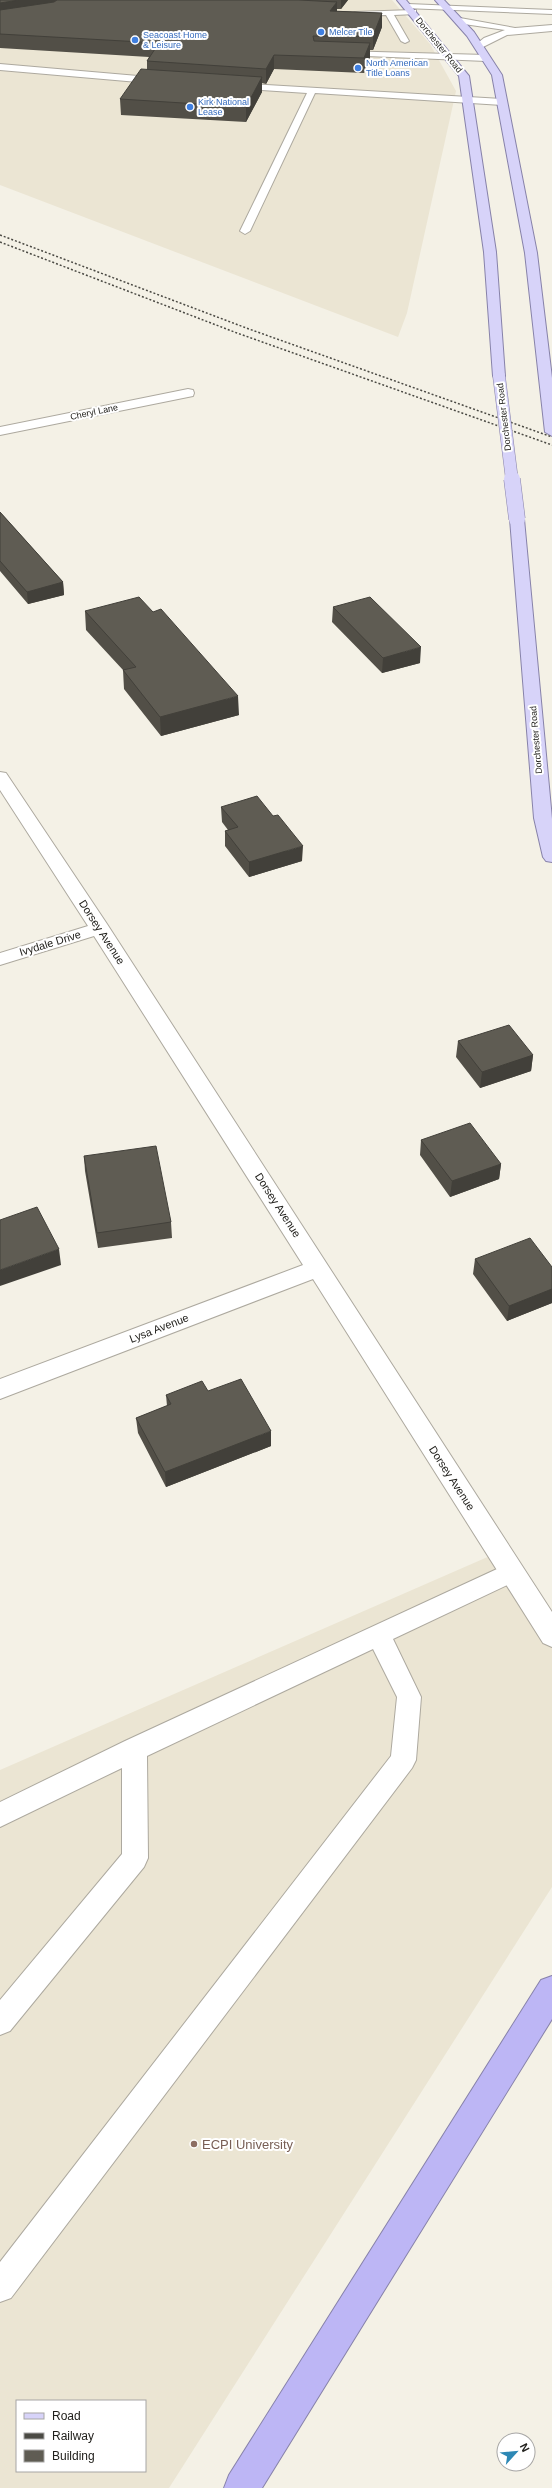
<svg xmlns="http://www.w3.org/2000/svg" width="552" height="2488" font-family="Helvetica,sans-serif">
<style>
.built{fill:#ebe5d3;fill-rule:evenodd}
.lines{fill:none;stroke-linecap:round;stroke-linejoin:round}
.lane-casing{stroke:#ada99f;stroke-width:2}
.street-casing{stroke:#ada99f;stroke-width:2}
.primary-casing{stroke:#8782a9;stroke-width:2}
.highway-casing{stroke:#8782a9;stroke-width:2}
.lane{fill:#fff;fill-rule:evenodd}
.street{fill:#fff;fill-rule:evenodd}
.primary{fill:#d7d3f9;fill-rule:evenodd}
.highway{fill:#bdb6f5;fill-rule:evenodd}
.rail{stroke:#4b4a44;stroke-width:1.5;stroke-dasharray:2 2;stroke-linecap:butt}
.primary-bridge-far1-casing{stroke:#8782a9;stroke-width:13;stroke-linecap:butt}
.primary-bridge-casing{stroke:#8782a9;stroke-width:17;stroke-linecap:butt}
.primary-bridge-far1{stroke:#d7d3f9;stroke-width:12}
.primary-bridge{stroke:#d7d3f9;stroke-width:16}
.wall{fill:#524f47}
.shaded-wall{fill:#42403a}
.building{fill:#5f5c53;stroke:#42403a}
.shop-dot{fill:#3f7fe0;stroke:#fff;stroke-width:1.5}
.education-dot{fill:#8d6e63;stroke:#fff;stroke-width:1.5}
.labels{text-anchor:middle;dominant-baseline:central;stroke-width:4;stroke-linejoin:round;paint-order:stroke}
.far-shop-label{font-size:9px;fill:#366cbe;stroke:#fff;text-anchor:start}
.far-street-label{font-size:9px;fill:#22211d;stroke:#fff}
.street-label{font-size:11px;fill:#22211d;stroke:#fff}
.near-education-label{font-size:13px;fill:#785e54;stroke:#fff;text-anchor:start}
</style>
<rect width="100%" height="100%" fill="#f4f1e6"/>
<path class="built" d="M0,0H392L430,44L456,91L407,313L398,337L0,185Z
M499,1552L552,1635V1887L169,2488H0V1770ZM17,2401H145V2471H17Z"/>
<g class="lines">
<g class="lane-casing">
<path id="lane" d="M408,4L552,10V14L405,8L404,6Z
M413,10H416V14L394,15L409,41L405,43L401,41L386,15L355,16L351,14L355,12Z
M340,51L486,55L490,58L486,61L343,55L339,53Z
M0,64L161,78L165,81L161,84L0,70Z
M235,83L502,99L506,102L502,105L315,93L250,231L245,234L240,231L307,93L232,88L231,86Z
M512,1562L520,1565L524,1572L520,1579L393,1639L421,1697L416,1760L412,1768L11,2298L0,2302V2262L391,1756L397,1697L373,1649L147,1756L148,1858L144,1867L10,2031L0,2035V2000L122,1854V1768L0,1827V1802L125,1741Z"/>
</g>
<g class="street-casing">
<path id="street" d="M460,18L515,28L552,25V31L507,35L479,49L474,46L484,38L505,30L457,23V19Z
M188,389L193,390L194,393L193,396L0,435V427Z
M0,772L6,773L107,924L552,1612V1647L543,1643L313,1279L0,1399V1379L303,1265L94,936L0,965V953L88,926L0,790Z"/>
</g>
<g class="primary-casing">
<path id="primary" d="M397,0H406L469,76L496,252L505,376L503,379H495L493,376L484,252L459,76Z
M435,0H444L474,32L502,75L537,253L552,378V436L545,432L525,253L492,75L467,36Z
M517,515L524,519L552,819V862L546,861L543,857L534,818L510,519Z"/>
</g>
<g class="highway-casing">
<path id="highway" d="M552,1976V2019L262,2488H224L229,2475L541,1980Z"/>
</g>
<use href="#lane" class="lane"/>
<use href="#street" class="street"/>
<use href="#primary" class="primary"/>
<use href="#highway" class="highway"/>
<path class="rail" d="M0,235L249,329L552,437
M0,242L237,333L552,445"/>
<g class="primary-bridge-far1-casing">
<path id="primary-bridge-far1" d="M499,376L512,480"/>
</g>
<g class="primary-bridge-casing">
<path id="primary-bridge" d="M512,479L517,519"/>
</g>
<use href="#primary-bridge-far1" class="primary-bridge-far1"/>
<use href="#primary-bridge" class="primary-bridge"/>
</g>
<path class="wall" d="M0,0H348L341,9H337V11L382,13V27L373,50H370V58L364,73L274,69L266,84L262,83V92L246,122L121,115L120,99L147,69V61L149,57L0,48Z
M0,512L63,582L64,595L28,604L0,571Z
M333,607L420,663L382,673L332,622Z
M85,611L153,612L239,715L161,736L124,689L123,670L86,630Z
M221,807L302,861L249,877L225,846V831L228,830L222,822Z
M458,1041L533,1055L531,1071L480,1088L456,1057Z
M421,1140L501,1164L499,1179L450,1197L420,1155Z
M84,1156L171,1222L172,1238L98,1248L85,1171Z
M475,1259L552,1267V1303L507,1321L473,1274Z
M208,1391L271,1446L166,1487L138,1433L136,1418L167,1406L166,1395Z"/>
<path class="shaded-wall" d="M19,0H60L0,17V3Z
M341,0H348L341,9Z
M337,2V15L330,11Z
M382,13V27L373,50V36Z
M370,43V58L364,73V58Z
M274,55V69L266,84V69Z
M262,77V92L246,122V107Z
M63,582L64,595L28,604L27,592Z
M421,647L420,663L382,673L383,658Z
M238,696L239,715L161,736L160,717Z
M303,846L302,861L249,877V862Z
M533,1055L531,1071L480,1088L482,1072Z
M501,1164L499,1179L450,1197L452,1181Z
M59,1249L61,1265L0,1286V1270Z
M552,1289V1303L507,1321L509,1306Z
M271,1431V1446L166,1487L165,1472Z"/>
<path class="building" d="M0,0H19L0,3Z
M57,0H299L337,2L330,11L382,13L373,36H313L314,41L370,43L364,58L274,55L266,69L147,61L159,43L0,34V10L54,2Z
M141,69L262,77L246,107L120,99Z
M0,512L63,582L27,592L0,561Z
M139,597L153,612L161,609L238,696L160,717L123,670L136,667L85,611Z
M370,597L421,647L383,658L333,607Z
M257,796L273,816L278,815L303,846L249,862L225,831L238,827L221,807Z
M509,1025L533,1055L482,1072L458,1041Z
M470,1123L501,1164L452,1181L421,1140Z
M156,1146L171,1222L97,1233L84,1156Z
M37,1207L59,1249L0,1270V1220Z
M530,1238L552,1267V1289L509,1306L475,1259Z
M241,1379L271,1431L165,1472L136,1418L171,1404L166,1395L202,1381L208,1391Z"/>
<g class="shop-dot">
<circle cx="321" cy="32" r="4"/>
<circle cx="135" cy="40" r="4"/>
<circle cx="358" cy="68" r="4"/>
<circle cx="190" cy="107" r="4"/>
</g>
<circle class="education-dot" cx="194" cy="2144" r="4"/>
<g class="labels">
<g class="far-shop-label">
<text x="329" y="32">Melcer Tile</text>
<text x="143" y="35">Seacoast Home<tspan x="143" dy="10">&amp; Leisure</tspan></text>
<text x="366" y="63">North American<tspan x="366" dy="10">Title Loans</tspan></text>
<text x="198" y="102">Kirk National<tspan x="198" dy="10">Lease</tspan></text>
</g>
<g class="far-street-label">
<text transform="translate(439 45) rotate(51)">Dorchester Road</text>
<text transform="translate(94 412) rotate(-12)">Cheryl Lane</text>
<text transform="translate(504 417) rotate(-97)">Dorchester Road</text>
<text transform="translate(536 740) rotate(-95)">Dorchester Road</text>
</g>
<g class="street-label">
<text transform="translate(102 932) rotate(57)">Dorsey Avenue</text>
<text transform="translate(50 943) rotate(-17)">Ivydale Drive</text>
<text transform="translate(278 1205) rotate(57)">Dorsey Avenue</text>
<text transform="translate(159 1328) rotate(-21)">Lysa Avenue</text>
<text transform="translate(452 1478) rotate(57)">Dorsey Avenue</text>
</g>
<g class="near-education-label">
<text x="202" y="2144">ECPI University</text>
</g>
</g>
<rect x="16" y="2400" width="130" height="72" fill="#ffffff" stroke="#a7a6a5"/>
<rect x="24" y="2413" width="20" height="6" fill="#d7d3f9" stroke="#a7a6a5"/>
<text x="52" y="2420" font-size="12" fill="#22211d">Road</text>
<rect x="24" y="2433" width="20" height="6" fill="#4b4a44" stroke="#a7a6a5"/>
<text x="52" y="2440" font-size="12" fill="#22211d">Railway</text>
<rect x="24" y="2450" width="20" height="12" fill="#5f5c53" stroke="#a7a6a5"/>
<text x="52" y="2460" font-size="12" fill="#22211d">Building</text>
<g transform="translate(516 2452) rotate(63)"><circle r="19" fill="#ffffff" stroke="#a7a6a5"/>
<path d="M0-3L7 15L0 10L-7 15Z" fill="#2d88b5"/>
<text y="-6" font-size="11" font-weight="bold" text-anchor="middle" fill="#22211d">N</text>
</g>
</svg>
